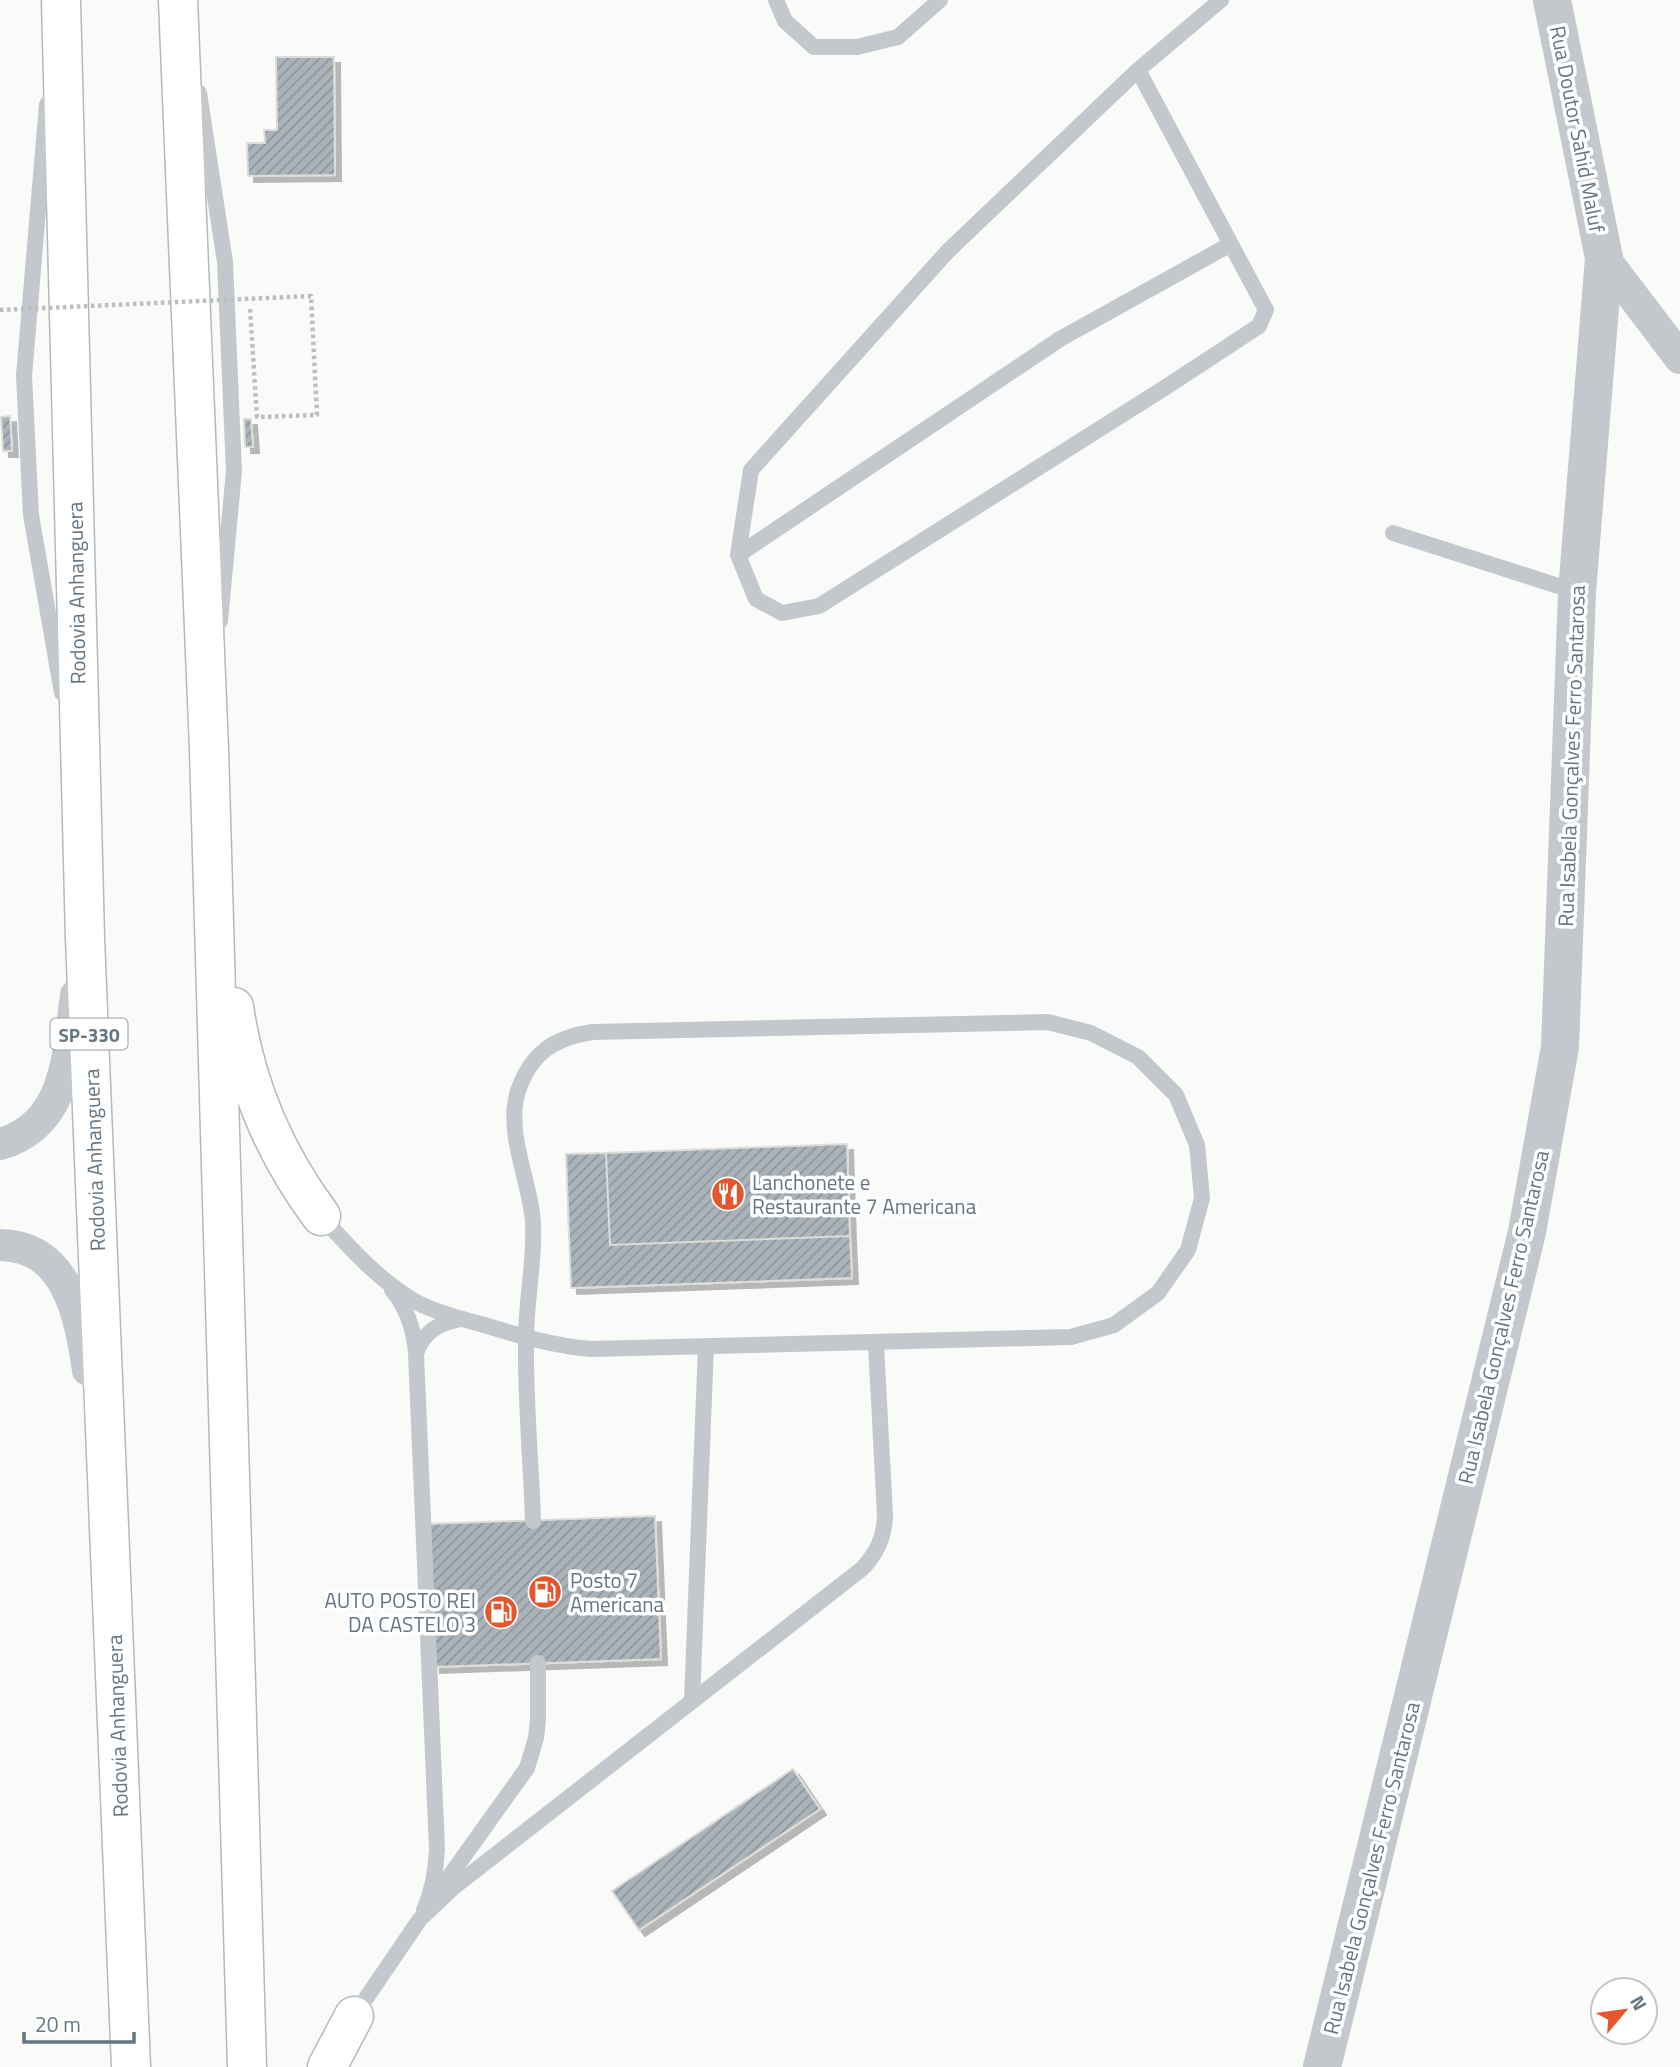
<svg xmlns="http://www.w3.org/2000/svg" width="1680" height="2067" font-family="'Titillium Web',sans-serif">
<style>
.building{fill:url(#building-hatch);stroke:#dcdcda;stroke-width:2;filter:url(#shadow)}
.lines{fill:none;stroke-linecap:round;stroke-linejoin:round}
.motorway-casing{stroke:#b4b9bd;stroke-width:41}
.service{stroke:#c3c8cc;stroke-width:16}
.minor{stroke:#c3c8cc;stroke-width:32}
.tertiary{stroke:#c3c8cc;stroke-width:38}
.motorway{stroke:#fff;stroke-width:38}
.path-bridge{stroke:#bbbfc2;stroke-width:4.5;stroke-dasharray:3.5 3.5;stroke-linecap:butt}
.labels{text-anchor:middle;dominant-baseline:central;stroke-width:7;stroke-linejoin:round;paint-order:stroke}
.shield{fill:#fff;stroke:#939fa8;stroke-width:2}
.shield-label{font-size:19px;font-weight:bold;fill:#657683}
.street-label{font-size:21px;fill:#657683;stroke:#fff}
.poi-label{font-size:21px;fill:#657683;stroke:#fff;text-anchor:start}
</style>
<defs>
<pattern id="building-hatch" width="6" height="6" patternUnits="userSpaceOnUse" patternTransform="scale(1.75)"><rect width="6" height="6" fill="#aab3b9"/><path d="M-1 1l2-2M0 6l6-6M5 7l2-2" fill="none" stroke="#8e969c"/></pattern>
<filter id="shadow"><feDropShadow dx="6" dy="6" stdDeviation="0" flood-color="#0004"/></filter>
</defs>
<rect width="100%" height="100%" fill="#fafaf8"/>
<path class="building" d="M276,57H334L335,175L248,176L247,143H265L264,130H277Z
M10,416L12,451H3L1,417Z
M244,419H251L253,447H245Z
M847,1144L850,1236L610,1245L606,1153Z
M606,1153L610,1245L850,1236L852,1278L571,1288L566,1154Z
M655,1516L661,1659L434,1667L428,1524Z
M793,1769L820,1809L639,1930L612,1891Z"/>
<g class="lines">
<g class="motorway-casing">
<path id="motorway" d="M61,0L85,938L131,2067
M178,0L209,749L247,2067
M234,1007C245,1084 274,1153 321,1216
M327,2067L354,2016"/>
</g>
<path class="service" d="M776,0L785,21L814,47H857L898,37L940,0
M1138,70L1266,310L1259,326L1166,387L819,606L782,613L756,599L738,555L751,470L948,251L1138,70L1221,0
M199,93L225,262L234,471L220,621
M47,104L24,376L31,515L62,693
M1393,533L1577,592
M738,555L1060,339L1231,244
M321,1216C349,1247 382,1284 420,1304C439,1313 461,1319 481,1324C517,1335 553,1346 591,1349L1071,1337L1114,1325L1158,1293L1188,1250L1202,1198L1197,1145L1176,1095L1138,1057L1091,1033L1048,1022L592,1032C554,1038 531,1053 518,1091C505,1133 530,1180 533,1222C535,1262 526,1300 526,1339C525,1400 531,1460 533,1521
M392,1290C407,1308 414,1330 416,1353L437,1849C436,1871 433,1890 424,1910
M416,1353C424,1331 439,1323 461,1319
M692,1700L706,1346
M439,1891L527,1768L536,1738L538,1720V1663
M354,2016L420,1919L454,1887L863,1568C877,1552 884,1538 885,1516L876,1344"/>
<path class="minor" d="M1604,258L1680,358
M0,1144C68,1125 68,1053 76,995
M0,1245C68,1246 80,1317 88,1370"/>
<path class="tertiary" d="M1322,2067L1527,1232L1560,1047L1577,592L1604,258L1552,0"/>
<use href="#motorway" class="motorway"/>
<path class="path-bridge" d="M0,310L311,296L317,415L257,417L250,308"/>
</g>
<defs>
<g id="restaurant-disc" transform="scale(1.75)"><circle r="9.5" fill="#e4572e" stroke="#fff"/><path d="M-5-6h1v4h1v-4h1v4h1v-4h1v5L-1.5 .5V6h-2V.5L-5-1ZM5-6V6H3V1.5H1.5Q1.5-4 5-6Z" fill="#fff"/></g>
<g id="fuel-disc" transform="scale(1.75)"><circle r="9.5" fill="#e4572e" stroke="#fff"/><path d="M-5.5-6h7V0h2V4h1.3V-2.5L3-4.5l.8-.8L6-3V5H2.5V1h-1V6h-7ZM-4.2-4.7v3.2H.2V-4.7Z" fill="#fff"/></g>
</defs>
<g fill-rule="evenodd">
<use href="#restaurant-disc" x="728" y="1194"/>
<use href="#fuel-disc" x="545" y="1592"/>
<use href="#fuel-disc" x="501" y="1612"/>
</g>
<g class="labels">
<rect class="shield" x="50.5" y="1018.5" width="77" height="31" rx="5"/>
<g class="shield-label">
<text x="89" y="1034">SP-330</text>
</g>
<g class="street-label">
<text transform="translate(1578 129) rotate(79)">Rua Doutor Sahid Maluf</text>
<text transform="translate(76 593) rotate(-91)">Rodovia Anhanguera</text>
<text transform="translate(1571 756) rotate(-88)">Rua Isabela Gonçalves Ferro Santarosa</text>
<text transform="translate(94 1160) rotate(-92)">Rodovia Anhanguera</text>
<text transform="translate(1503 1317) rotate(-77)">Rua Isabela Gonçalves Ferro Santarosa</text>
<text transform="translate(117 1726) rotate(-92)">Rodovia Anhanguera</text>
<text transform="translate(1371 1868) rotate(-76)">Rua Isabela Gonçalves Ferro Santarosa</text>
</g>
<g class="poi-label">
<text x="752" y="1182">Lanchonete e<tspan x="752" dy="24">Restaurante 7 Americana</tspan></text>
<text x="570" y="1580">Posto 7<tspan x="570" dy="24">Americana</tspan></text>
<text x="476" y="1600" text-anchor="end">AUTO POSTO REI<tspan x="476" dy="24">DA CASTELO 3</tspan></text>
</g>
</g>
<g transform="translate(1624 2011) rotate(61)"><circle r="33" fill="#ffffff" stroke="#c1c8cd" stroke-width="2"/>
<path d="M0-5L12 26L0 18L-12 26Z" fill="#e4572e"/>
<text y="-10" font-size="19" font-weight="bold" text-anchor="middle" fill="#657683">N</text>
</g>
<path d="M24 2032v10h110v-10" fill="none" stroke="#657683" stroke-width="3.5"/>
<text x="35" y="2032" font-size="21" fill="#657683" stroke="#ffffff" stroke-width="5" paint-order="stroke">20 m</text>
</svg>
